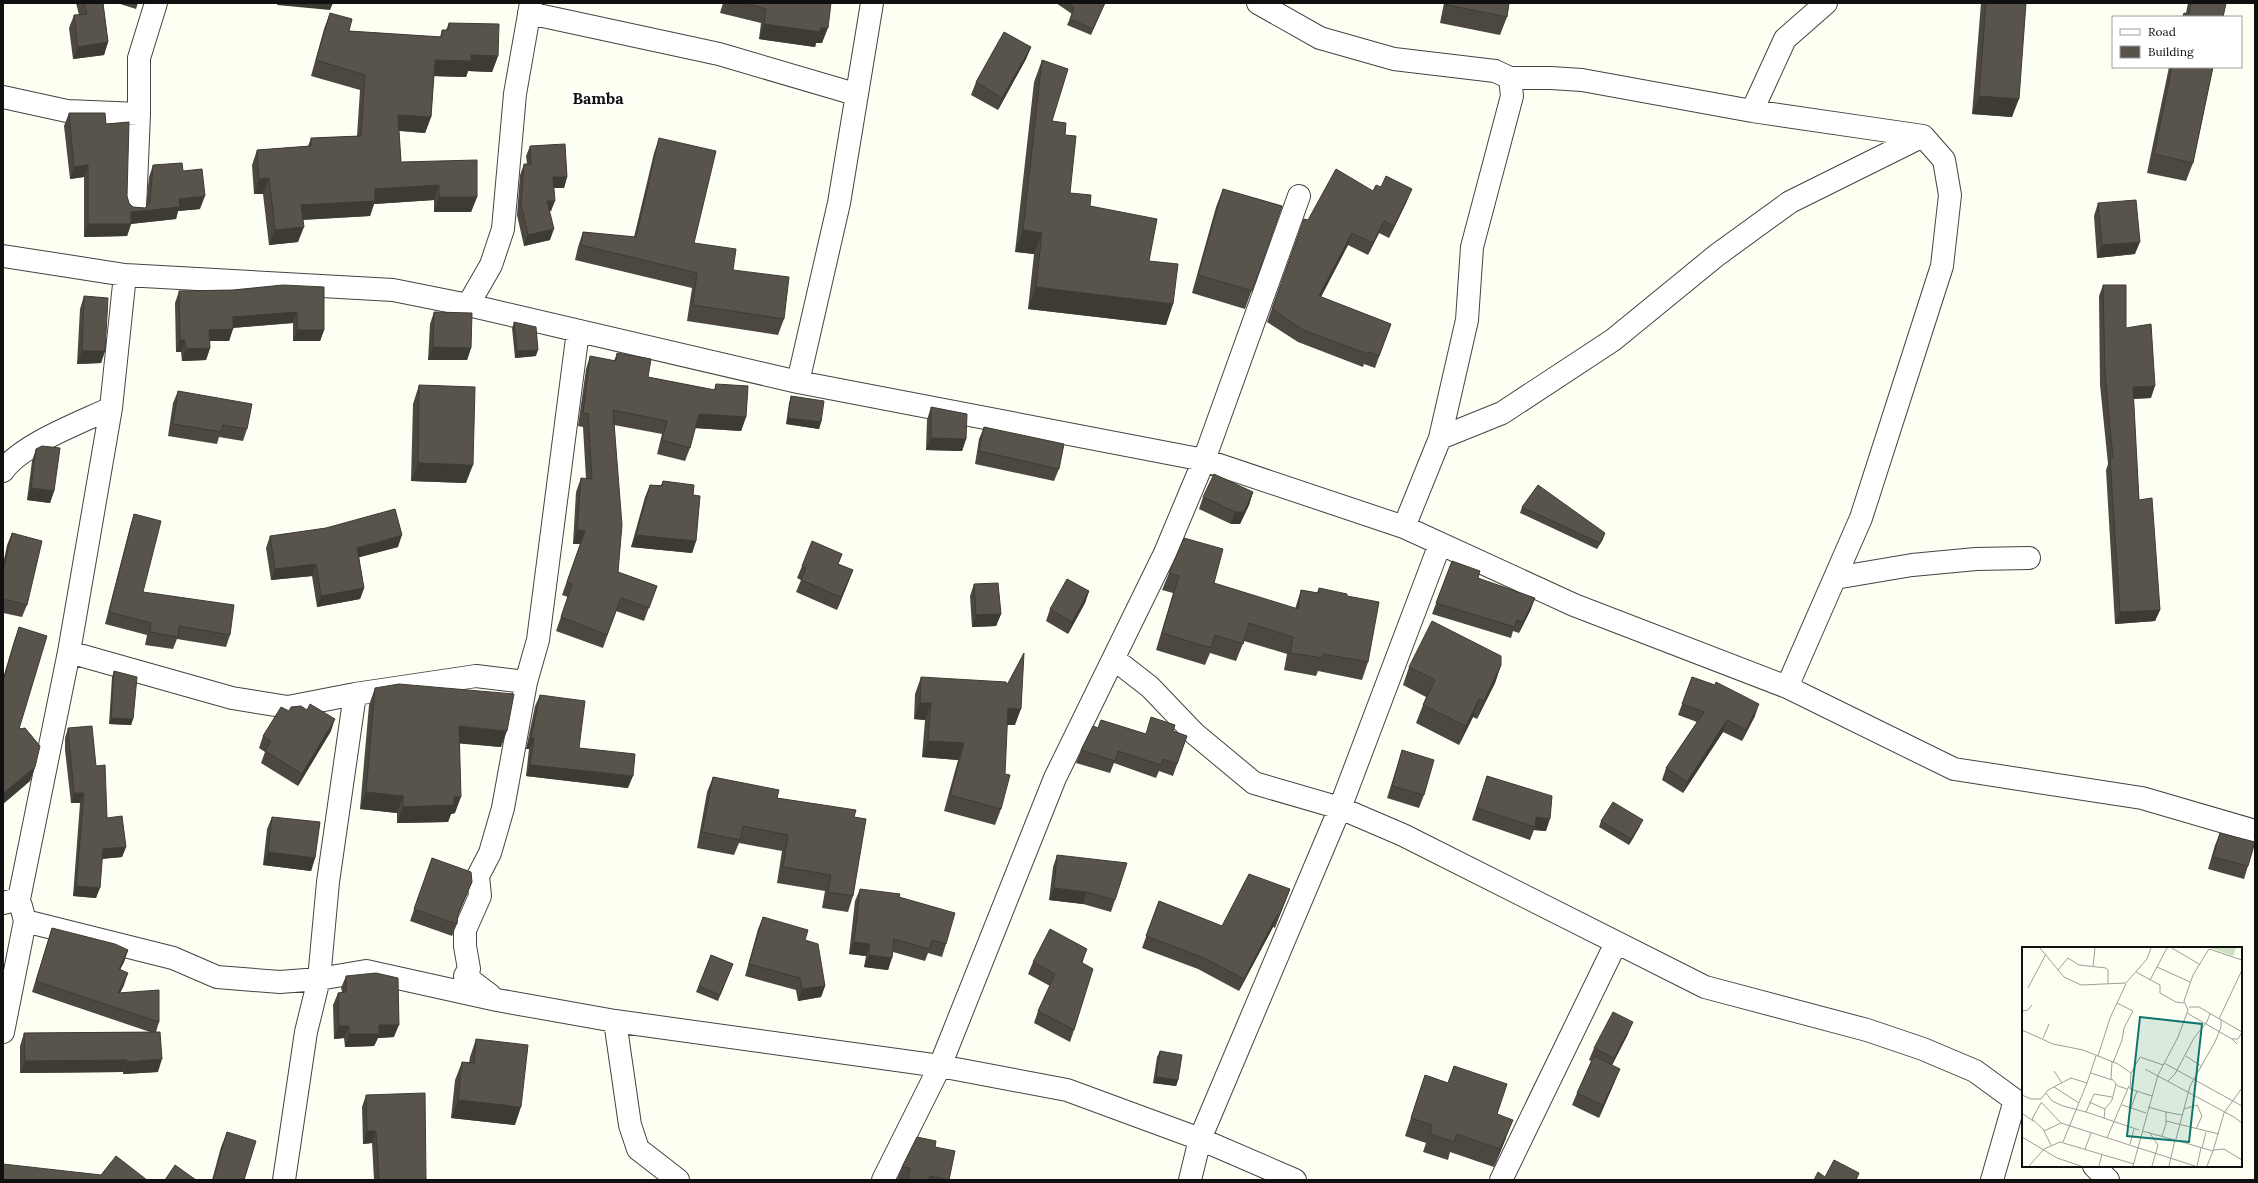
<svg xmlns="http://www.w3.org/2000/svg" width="2258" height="1183" font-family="Lora,serif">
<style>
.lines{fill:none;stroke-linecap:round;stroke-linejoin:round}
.minor-casing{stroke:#434343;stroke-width:24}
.minor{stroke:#fff;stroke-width:22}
.wall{fill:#4c4841}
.shaded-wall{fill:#3e3b35}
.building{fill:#58544c;stroke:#3e3b35}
.labels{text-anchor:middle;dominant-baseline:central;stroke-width:4;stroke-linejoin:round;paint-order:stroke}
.quarter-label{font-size:16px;font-weight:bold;fill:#101010;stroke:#fff}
.inset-road{fill:none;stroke:#9f9f98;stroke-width:1}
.view{fill:#0f766e;fill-opacity:0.15;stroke:#0f766e;stroke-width:2}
.inset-edge{fill:none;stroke:#101010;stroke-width:2}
</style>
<rect width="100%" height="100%" fill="#fefff3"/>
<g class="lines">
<g class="minor-casing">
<path id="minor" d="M1258,3L1320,38L1394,59L1495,71L1510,78L1512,96L1472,247L1467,320L1440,438L1404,527
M529,13L719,54L855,94
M1510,78H1551L1582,80L1752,111L1923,136L1944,160L1950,195L1942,266L1861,518L1787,687
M3,97L67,111L139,114
M1752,111L1785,39L1826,3
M135,209L139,114V58L156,3
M3,256L125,275L393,290L468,305L798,382L1204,460L1404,527L1574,605L1787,687L1954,769L2142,798L2255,831
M468,305L491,265L503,229L515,94L531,3
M798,382L839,203L872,3
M1440,438L1502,413L1613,340L1717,255L1790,202L1923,136
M3,471C20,445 82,422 111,408
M1835,578L1912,565L1976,559L2029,558
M69,652L232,698L288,707L355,694L476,676L526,682L538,640L578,331
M1114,659L1150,687L1195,734L1254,783L1340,808L1403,835L1705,987L1867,1030L1923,1049L1975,1071L2023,1106
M3,903L19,899L69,652L111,408L125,275
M25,921L173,958L217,977L280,982L319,979L366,971L497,1000L615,1021L940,1066L1067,1090L1200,1139L1295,1180
M490,995L465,976L469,969L465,946V930L480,896L478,876L490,853L503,808L526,682
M615,1021L630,1125L638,1149L678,1180
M3,1032L25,921L21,906
M2094,1166L2108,1180
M284,1180L306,1032L319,979L328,882L355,694
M883,1180L940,1066L1055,778L1165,553L1204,460L1299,196
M1190,1180L1200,1139L1340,808L1440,544
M1501,1180L1616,943
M1992,1180L2015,1100"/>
</g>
<use href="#minor" class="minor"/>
</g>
<path class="wall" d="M76,3H103L108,42L104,55L73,59L69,28L74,15H79Z
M117,3H138L136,9Z
M723,3H831L822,43H816L815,47L759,39L761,23L720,13Z
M1056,3H1105L1091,35L1067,25L1072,14Z
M1444,3H1509L1507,17L1500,35L1440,23Z
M1981,3H2026L2012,117L1972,114Z
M2188,3H2226L2223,17H2182L2184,13H2186Z
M330,13L349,31L440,37L442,30H446L449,23L498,56L492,72L468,71L466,77L434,76L431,117L425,133L399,131L401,162L477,197L471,212H434V200L374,204L370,216L303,220L298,242L269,245L263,194H254L252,165L257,150L308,146L311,138L357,136L360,90L311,76L324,29Z
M1031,47L1026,59L998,110L971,95L976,82Z
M1042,60L1052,121L1065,135L1070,193L1090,206L1173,304L1166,325L1028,309L1034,254L1015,252L1034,82Z
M2169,67H2213L2193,163L2186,181L2147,173Z
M69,113L106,124L129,203L133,207L145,208L146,206L149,177L153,165L183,171L200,209L178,211L176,219L131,224L127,236L84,237V177L70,179L64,126Z
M659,138L694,243L733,270L784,319L778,335L687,321L692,288L575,260L578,247L583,232L634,237L654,153Z
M530,146L567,177L564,188H554L551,211H550V240L524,246L517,215L520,175L524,164H527L526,156Z
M1223,189L1282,206L1245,309L1192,293L1216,207Z
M1373,191L1407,201L1389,238L1379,233L1368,255L1348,245L1321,297L1391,324L1375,368L1364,364L1363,367L1298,342L1267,322L1304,219L1308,220Z
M2098,203L2135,254L2097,258L2094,216Z
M283,285L324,330L320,341H293V323L233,328L229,341H210V348L206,360L182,361L181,352H176L175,303L179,291L233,290Z
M2103,285L2126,328L2151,398L2133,399L2139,500L2160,610L2155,621L2115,624L2106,470L2108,464L2100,385L2099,296Z
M84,296L105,351L101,363L77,364L80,309Z
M434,312L471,348L467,360H428L430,324Z
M514,322L536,356L515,358L512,328Z
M617,353L648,377L714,390L716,384L746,417L741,431L695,428L690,448L685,461L657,454L662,434L614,425L618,572L657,586L644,621L616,611L603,648L556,631L568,597L562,595L580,544H573L576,492L581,478L586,479L583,427L578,426L586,369L590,356L614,361Z
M419,385L466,483L411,481L413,404Z
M178,391L247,429L243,441L219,437L217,444L168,436L173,403Z
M791,396L821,422L819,429L786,424L789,403Z
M931,407L966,439L962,451L926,450L927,420Z
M984,427L1059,469L1054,481L975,464L979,439Z
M36,449L54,491L50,503L27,500L32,461Z
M663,481L693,495L696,541L692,553L631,547L645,497L650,485H661Z
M1253,492L1249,505L1240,524H1231L1199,509L1203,497Z
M1522,507L1603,539L1597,549L1520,513Z
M134,514L143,592L230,635L226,647L177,639L173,649L145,645L147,635L105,624L130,527Z
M12,533L27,605L22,617L3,613V564L7,545Z
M270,536L398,547L359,557L364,588L360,599L317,607L312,576L271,580L266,548Z
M842,554L838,564L853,570L848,583L837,610L796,592L801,580L797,578L802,566Z
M1452,561L1478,578L1531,609L1519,633L1513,631L1511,638L1432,614Z
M1169,573L1214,583L1295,609L1301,590L1317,593L1319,588L1347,596L1368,662L1362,680L1318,671L1316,676L1284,670L1287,654L1244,641L1236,661L1210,653L1205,665L1156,650L1173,593L1162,590Z
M974,584L1001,614L996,626L972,627L970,596Z
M1089,591L1085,603L1068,634L1046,621L1050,609Z
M19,627V729L35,767L30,781L3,804V678L14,641Z
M1501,665L1495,683L1477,719L1473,717L1459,745L1416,723L1423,705L1426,697L1403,685L1409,667Z
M114,671L133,719L131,725L109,724L112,677Z
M921,677L1015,725H1007L1001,809L995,825L944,811L958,760L922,757L925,720L914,719L915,694Z
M1692,677L1755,716L1742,741L1723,732L1683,793L1662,780L1666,768L1697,722L1678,715Z
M375,688L501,747L460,743L455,813L451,814L448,822L397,823V813L360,809L369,705Z
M540,695L579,748L628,788L526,776L529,749H526L535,706Z
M289,711L331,731L298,786L261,763L265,752L259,748L263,736Z
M1101,720L1145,734L1173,731L1187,736L1173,776L1159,771L1156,778L1114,763L1110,773L1076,763L1081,750L1098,728Z
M68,728L96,766L107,818L126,847L122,857L102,859L96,898L73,896L80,803H71L65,750V738Z
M1402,750L1424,795L1419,808L1387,798L1398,763Z
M1487,776L1546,831L1534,830L1530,840L1472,820Z
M713,777L777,798L854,817L853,896L848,912L822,908L825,891L777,883L782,851L739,843L734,855L697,848L707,792Z
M272,817L315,858L311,871L263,865L267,829Z
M1601,821L1640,826L1629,845L1599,827Z
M2220,833L2248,866L2244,879L2208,869L2215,845Z
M1057,855L1115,900L1111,912L1083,904L1049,900L1053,867Z
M432,858L472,882L467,894L458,915L457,924L452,936L410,921Z
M860,889L899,897L946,944L942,957L928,953L925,961L893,952L888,970L864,967L866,956L849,954L855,901Z
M1290,889L1275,928L1273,927L1239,991L1198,969L1142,948L1159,901L1222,926Z
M763,917L805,940L825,986L821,997L798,1001L796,990L745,976L758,929Z
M52,928L128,950L124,962L120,969L124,985L120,993L159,1022L156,1032L158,1072L123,1074V1072L20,1073V1046L24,1033L150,1032L32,992Z
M711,955L733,964L718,1001L696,992Z
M1083,961L1082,963L1074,1030L1070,1042L1034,1023L1038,1011L1050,986L1028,974L1033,962Z
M346,976L394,1037L378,1038L374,1046L345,1047L344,1038L334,1039L333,1005L338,993L342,992L341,988Z
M1628,1034L1612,1065L1615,1081L1599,1118L1572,1105L1577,1093L1591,1061L1589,1060L1594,1048Z
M476,1039L515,1125L451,1118L455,1080L462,1062L469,1063L470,1057Z
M1160,1051L1178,1080L1176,1086L1153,1083L1157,1057Z
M1454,1066L1497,1114L1506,1138L1494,1167L1450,1152L1448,1160L1423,1152L1426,1143L1405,1136L1425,1075L1448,1083Z
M366,1095L426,1180H374L372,1143L363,1144L362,1107Z
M227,1132L244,1180H212L221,1147Z
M935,1147L949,1180H903L897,1179L902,1167Z"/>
<path class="shaded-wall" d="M278,3H333L330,10L277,5Z
M764,24L821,28H828L822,43H816L815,47L759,39Z
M108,42L104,55L73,59L78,47Z
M1031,47L1026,59L998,110L1002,98Z
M471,55L498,56L492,72L468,71L466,77L429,76L435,60Z
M1979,96L2019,99L2012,117L1972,114Z
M398,115L431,117L425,133L392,130Z
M88,165L84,177L70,179L74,167Z
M553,177H567L564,188H549Z
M269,178L263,194H254L259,179Z
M439,185L434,200L374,204L370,216L296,220L301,205L375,189Z
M1412,189L1407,201L1389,238L1394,226Z
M205,196L200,209L178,211L176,219L129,224H131L127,236L84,237L88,224L179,199Z
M439,197H477L471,212H434Z
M547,201H555L551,211L543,212Z
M1384,221L1379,233L1368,255L1373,243Z
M304,227L298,242L269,245L275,230Z
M554,229L550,240L524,246L528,235Z
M1023,230L1042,233L1034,254L1015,252Z
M1352,233L1348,245L1315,308L1319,296Z
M2140,242L2135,254L2097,258L2102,245Z
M1036,287L1173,304L1166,325L1028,309Z
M297,312L293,323L229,328L233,317Z
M233,329L229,341H205L209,330Z
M297,330H324L320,341H293Z
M180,340H185L181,352H176Z
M433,347L471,348L467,360H428Z
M210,348L206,360L182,361L186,349Z
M538,350L536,356L515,358L517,351Z
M82,351H105L101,363L77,364Z
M2155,386L2151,398L2128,399L2133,387Z
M699,414L746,417L741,431L694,428Z
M788,418L821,422L819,429L786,424Z
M931,438L966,439L962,451L926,450Z
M418,463L473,465L466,483L411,481Z
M31,488L54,491L50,503L27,500Z
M1253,492L1249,505L1240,524H1231L1235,512Z
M577,530L585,531L580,544H573Z
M1605,533L1603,539L1597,549Z
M402,535L398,547L353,559L357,548Z
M636,535L696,541L692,553L631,547Z
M316,564L312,576L271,580L275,569Z
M853,570L848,583L837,610L841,597Z
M364,588L360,599L317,607L321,596Z
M1089,591L1085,603L1068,634L1072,622Z
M1535,598L1531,609L1519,633L1523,622Z
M2160,610L2155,621L2115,624L2120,612Z
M1001,614L996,626L972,627L976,615Z
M1501,665L1495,683L1477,719L1484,701Z
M1479,699L1473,717L1459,745L1466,726Z
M920,703H931L925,720L914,719Z
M1759,704L1755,716L1742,741L1746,730Z
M1008,708L1021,709L1015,725H1002Z
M111,718L133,719L131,725L109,724Z
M335,719L331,731L298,786L302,774Z
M1727,720L1723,732L1683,793L1687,782Z
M459,726L507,731L501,747L453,743Z
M531,738H534L529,749H526Z
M928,741L964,743L958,760L922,757Z
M530,765L633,776L628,788L526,776Z
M35,767L30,781L3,804V795L4,793Z
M366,792L403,796L397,813L360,809Z
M74,793H84L80,803H71Z
M454,797H461L455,813L451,814L448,822L397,823L403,807Z
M1536,817L1550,819L1546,831L1534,830L1535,827Z
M1643,820L1640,826L1629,845L1631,839Z
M126,847L122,857L99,859L103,849Z
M268,852L315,858L311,871L263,865Z
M472,882L467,894L454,925L458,913Z
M76,886L100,888L96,898L73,896Z
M1054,888L1087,892L1083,904L1049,900Z
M1277,915L1273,927L1239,991L1244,979Z
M854,942L870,944L866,956L849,954Z
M1087,949L1083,961L1076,974L1081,962Z
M128,950L124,962L115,980L119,969Z
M869,955L892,958L888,970L864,967Z
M128,973L124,985L114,1005L118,993Z
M825,986L821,997L798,1001L802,989Z
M1633,1022L1628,1034L1609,1071L1614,1058Z
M379,1025H399L394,1037L378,1038L374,1046L345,1047L349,1034Z
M339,1026H349L344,1038L334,1039Z
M162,1059L158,1072L123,1074L127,1062Z
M127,1060L123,1072L20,1073L25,1061Z
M1620,1069L1615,1081L1599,1118L1603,1105Z
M1156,1077L1178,1080L1176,1086L1153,1083Z
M458,1100L521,1107L515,1125L451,1118Z
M1513,1120L1506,1138L1494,1167L1500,1149Z
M367,1131H376L372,1143L363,1144Z"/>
<path class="building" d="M84,3H103L108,42L78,47L74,15L87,14Z
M744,3H831L828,28H821L820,32L764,24L766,9Z
M1067,3H1105L1093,29L1070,19L1074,8Z
M1447,3H1509L1507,17L1447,5Z
M1986,3H2026L2019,99L1979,96Z
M2191,3H2226L2223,17H2183L2184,13L2189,14Z
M330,13L352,19L349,31L442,37V30H448L449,23L499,24L498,56L471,55V61L435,60L431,117L398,115L401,162L477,160V197H439V185L375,189V201L301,205L304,227L275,230L269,178L259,179L257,150L311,146V138L361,136L365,75L316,60Z
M1004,32L1031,47L1002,98L976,82Z
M1042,60L1068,69L1052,121L1066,123L1065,135L1076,136L1070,193L1091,195L1090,206L1157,219L1149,261L1178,264L1173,304L1036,287L1042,233L1023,230Z
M2172,67H2213L2193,163L2154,154Z
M69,113H105L106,124L129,122L127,196L129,203L133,207L145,208L150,203L153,165L182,163L183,171L202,169L205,196L179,199L180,207L131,212V224H88V165L74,167Z
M659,138L716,151L694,243L736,249L733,270L789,277L784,319L693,305L697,273L581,245L583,232L636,237Z
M565,144L567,177H553L555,201H547L554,229L528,235L521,204L524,164H531L530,146Z
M1336,169L1373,191L1376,185L1381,187L1386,176L1412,189L1394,226L1384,221L1373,243L1352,233L1319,296L1391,324L1379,356L1369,352L1368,354L1303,330L1272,309L1304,219L1308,220Z
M1223,189L1282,206L1252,291L1198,275Z
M2136,200L2140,242L2102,245L2098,203Z
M283,285L324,287V330H297V312L233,317V329L209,330L210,348L186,349L185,340H180L179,291L233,290Z
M2103,285H2126V328L2151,324L2155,386L2133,387L2139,500L2152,498L2160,610L2120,612L2110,458H2113L2105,374Z
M84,296L108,298L105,351H82Z
M434,312L472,313L471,348L433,347Z
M514,322L536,327L538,350L517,351Z
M617,353L651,359L648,377L715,390L716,384L748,386L746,417L699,414L690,448L662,440L667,421L613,410L622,525L618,572L657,586L649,608L621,598L607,635L561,617L572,584L567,582L585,531L577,530L581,478L592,479L588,414L583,413L590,356L616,361Z
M419,385L475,387L473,465L418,463Z
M178,391L252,404L247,429L223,425L221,432L173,424Z
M791,396L824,401L821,422L788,418Z
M931,407L967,414L966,439L931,438Z
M984,427L1064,444L1059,469L979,451Z
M42,446L60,448L54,491L31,488L36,449Z
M1214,474L1253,492L1244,512H1235L1203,497Z
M663,481L694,485L693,495L700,496L696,541L636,535L650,485L662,486Z
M1538,485L1605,533L1600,543L1522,507Z
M395,509L402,535L357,548L364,588L321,596L316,564L275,569L270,536L326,528Z
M134,514L161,521L143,592L234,605L230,635L179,626L178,637L150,632L151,623L109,612Z
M12,533L42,541L27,605L3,599V571Z
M1184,538L1223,549L1214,583L1298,609L1301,590L1318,593L1319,588L1347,594V596L1379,602L1368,662L1323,654V658L1290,653L1293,637L1249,623L1243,644L1215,635L1211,648L1162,633L1179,576L1169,573Z
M812,541L842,554L838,564L853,570L841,597L801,580L806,568L802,566Z
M1452,561L1480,571L1478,578L1535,598L1523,622L1517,620L1515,627L1436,603Z
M1067,579L1089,591L1072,622L1050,609Z
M998,583L1001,614L976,615L974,584Z
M1432,621L1501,656V665L1484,701L1479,699L1466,726L1423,705L1435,680L1409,667Z
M19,627L47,636L19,729L25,728L40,746L35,767L4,793L3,796V681Z
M1024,653L1021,709L1008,708L1005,774L1010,775L1001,809L950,795L964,743L928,741L931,703H920L921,677L1006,682L1007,685Z
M114,671L137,677L133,719L111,718Z
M1692,677L1715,685L1716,682L1759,704L1746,730L1727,720L1687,782L1666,768L1704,712L1682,704Z
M399,684L514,694L507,731L459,726L461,797H454V805L403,807V796L366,792L375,688Z
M540,695L585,701L579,748L635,754L633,776L530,765L534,738H531Z
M310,704L335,719L302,774L265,751L271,741L263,736L281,707L289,711L291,707L301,706L307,710Z
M1151,717L1175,725L1173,731L1187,736L1177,764L1163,759L1161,765L1118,751L1115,761L1081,750L1093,726L1098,728L1101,720L1146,734Z
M92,726L96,766L105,765L107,818L122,816L126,847L103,849L100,888L76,886L84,793H74L69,740L68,728Z
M1402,750L1434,760L1424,795L1392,786Z
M1487,776L1552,796L1550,819L1536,817L1535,827L1477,808Z
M713,777L779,790L777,798L856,810L854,817L866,819L853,896L828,892L831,875L783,867L788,835L743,826L740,840L702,832Z
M1613,802L1643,820L1631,839L1601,821Z
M272,817L320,822L315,858L268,852Z
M2220,833L2255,842L2248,866L2213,857Z
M1057,855L1127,863L1115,900L1087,892L1054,888Z
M432,858L471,872L472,882L458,913L457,924L414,909Z
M1249,874L1290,889L1279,916L1277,915L1244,979L1202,957L1146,936L1159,901L1222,926Z
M860,889L900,894L899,897L955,913L946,944L932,940L929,949L894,939L892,958L869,955L870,944L854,942Z
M763,917L808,930L805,940L818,944L825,986L802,989L800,978L749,964Z
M52,928L115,944L128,950L119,969L128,973L118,993L159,990V1022L36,981Z
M1050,929L1087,949L1081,962L1093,969L1074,1030L1038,1011L1055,974L1033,962Z
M711,955L733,964L720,995L699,986Z
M376,973L398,978L399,1025H379V1034H349V1026H339L338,993L346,992V976Z
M1613,1012L1633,1022L1614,1058L1594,1048Z
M160,1032L162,1059L127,1062V1060L25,1061L24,1033Z
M476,1039L528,1045L521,1107L458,1100L462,1062L474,1063Z
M1160,1051L1182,1055L1178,1080L1156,1077Z
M1594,1056L1620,1069L1603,1105L1577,1093Z
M1454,1066L1507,1084L1497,1114L1513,1120L1500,1149L1457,1134L1454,1142L1430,1134L1432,1125L1411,1118L1425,1075L1448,1083Z
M425,1093L426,1180H379L376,1131H367L366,1095Z
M227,1132L256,1141L244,1180H213Z
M917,1137L936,1141L935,1147L955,1151L949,1180L930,1176L929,1180H908L910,1168L902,1167Z
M116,1156L147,1180H3V1164L101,1175Z
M1834,1160L1859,1173L1856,1180H1814L1818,1172L1825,1177Z
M175,1165L196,1180H165Z"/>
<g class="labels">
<g class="quarter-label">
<text x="598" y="98">Bamba</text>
</g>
</g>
<g transform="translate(2022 947)">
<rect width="220" height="220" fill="#fefff3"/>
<path d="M188,1H214L211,9Z" fill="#cfe1c3"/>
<path class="inset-road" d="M18,1L42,30L59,38L104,36L125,12L129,1M150,1L177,17M71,20L73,1M135,20L168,35M36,23L46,11L57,18L84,21L86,23V37M114,25L138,38V46L154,55L162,56M128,33L145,1M6,41L24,7M167,60H177L220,85M0,64L6,63L10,58M165,66L184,77M188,67L184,77L210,92L215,97M197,72L220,23M0,83L31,97L61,103L96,117L109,126L108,142L130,149M21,91L27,77M210,92H216L220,85M76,109L88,71L104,37M164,109L179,119M90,115L89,131L96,139L105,142M91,116L100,93L102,81L111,64L95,56M142,116L220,159M123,122L212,170L220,176M32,124L40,136M69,126L90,133M109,126L118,110L141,118M146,134L153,127L172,91L184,76M32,140L57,156M24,146L30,154L41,159L64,165L72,147L90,150M0,148L9,152H19L26,143L49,131L65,136L74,109M19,155L39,176M67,155L83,162M19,156L10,172L21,182L29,198M100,158L124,166M126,160L144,165V177L140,189M109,161L115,144M162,162L175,158L180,169L174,182M64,165L117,183M144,165L160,168M0,166L11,174M82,172L83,162L90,153L94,137M144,174L197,187M22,184L39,176L173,219M120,184L153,193L147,219M127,185L136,198L130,219M0,190L35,211L59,219M85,191L107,139M154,192L168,139L193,95L199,80V73M153,193L191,204L202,166L220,141M41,195L65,136M108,197L112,182M180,201L184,185M63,202L69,186M192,203L202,202L220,213M7,219L22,202L38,195L112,217M77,219L80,207M111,219L136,128L156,90L166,63L162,54L171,28L187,2L220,13M175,219L179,201M185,219L191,204"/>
<path class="view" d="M118,70L180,77L167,195L105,189Z"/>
<rect width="220" height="220" class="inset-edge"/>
</g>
<rect width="2258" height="1183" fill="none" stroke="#101010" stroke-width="8"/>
<rect x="2112" y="16" width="130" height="52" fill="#ffffff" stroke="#9f9f9f"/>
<rect x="2120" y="29" width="20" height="6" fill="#ffffff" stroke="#9f9f9f"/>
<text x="2148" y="36" font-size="12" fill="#101010">Road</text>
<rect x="2120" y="46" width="20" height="12" fill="#58544c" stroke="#9f9f9f"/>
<text x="2148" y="56" font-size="12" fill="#101010">Building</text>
</svg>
